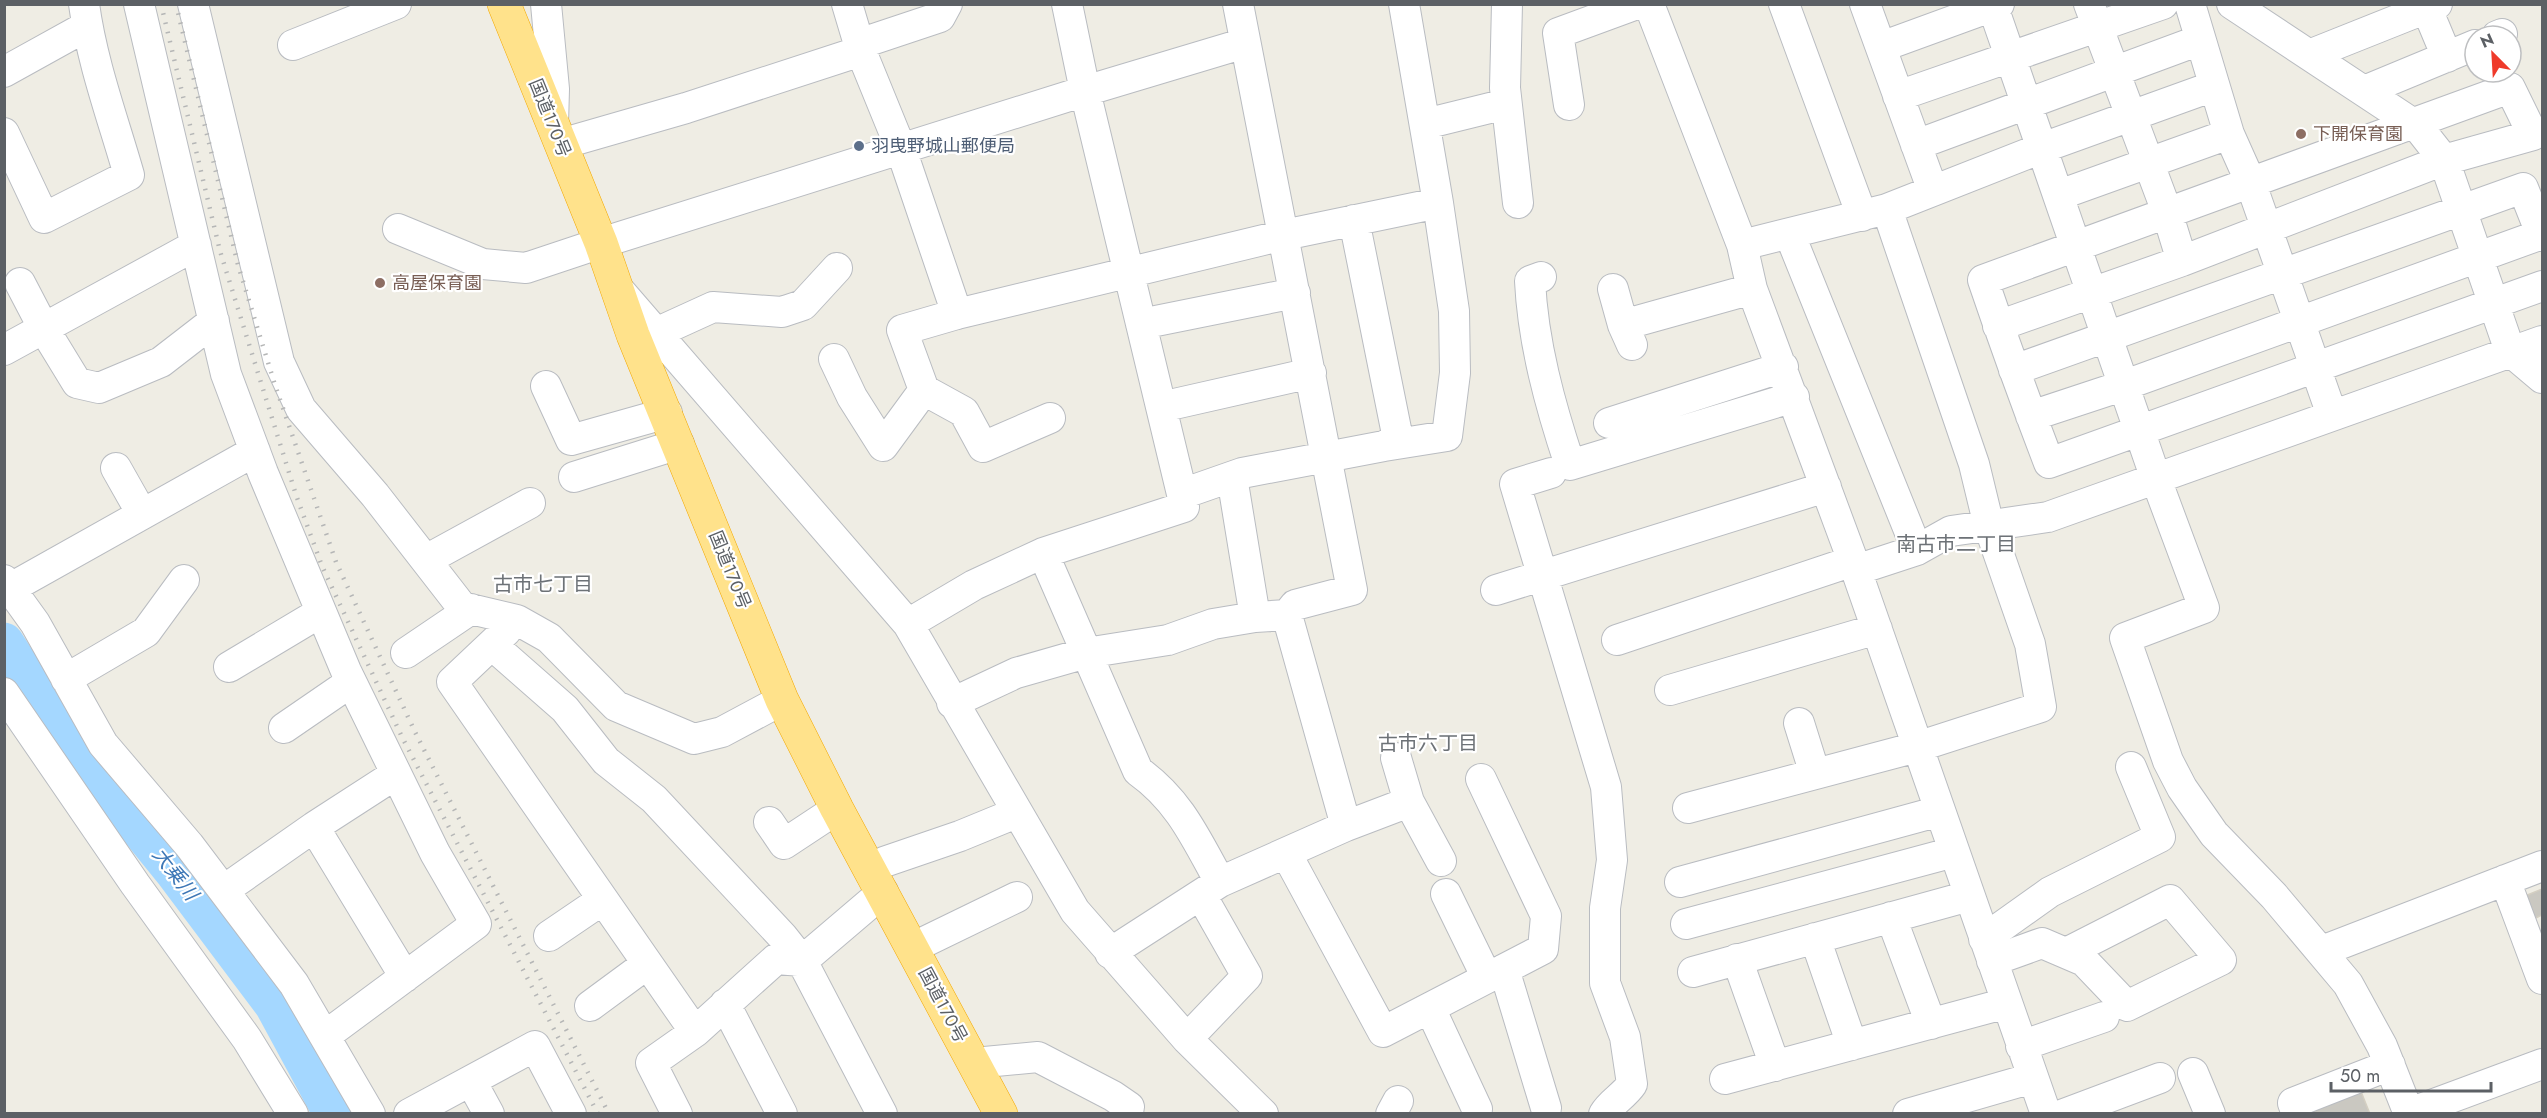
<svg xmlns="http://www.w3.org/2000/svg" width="2547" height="1118" font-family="Jost,'Noto Sans JP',sans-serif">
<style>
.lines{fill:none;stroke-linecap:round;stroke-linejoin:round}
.river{stroke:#a4d7ff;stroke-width:39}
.building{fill:#cac8c1;stroke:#d4cfc2;stroke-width:1.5}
.minor-casing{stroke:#b9bcc1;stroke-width:32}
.highway-casing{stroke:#f3a800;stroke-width:34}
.minor{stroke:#fff;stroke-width:30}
.highway{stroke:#ffe28b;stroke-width:33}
.rail{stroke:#b5b6b6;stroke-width:4.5;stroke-dasharray:1.5 8;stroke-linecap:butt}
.education-dot{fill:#8d6e63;stroke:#fff;stroke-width:2}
.service-dot{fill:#5c6f8a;stroke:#fff;stroke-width:2}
.labels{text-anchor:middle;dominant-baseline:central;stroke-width:4.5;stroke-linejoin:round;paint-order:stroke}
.street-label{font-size:18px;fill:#5c6065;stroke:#fff}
.education-label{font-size:18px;fill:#785e54;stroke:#fff;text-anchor:start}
.service-label{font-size:18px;fill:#4e5e75;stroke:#fff;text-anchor:start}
.neighbourhood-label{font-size:20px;fill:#6d7277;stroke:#fff}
.water-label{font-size:20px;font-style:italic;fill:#3d77b6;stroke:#fff}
</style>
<rect width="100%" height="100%" fill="#efede4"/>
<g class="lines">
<path class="river" d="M4,642L71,745L175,873L274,1005L333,1114"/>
</g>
<path class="building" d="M2542,889V915L2534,919L2525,896Z
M2360,1089L2370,1114H2316L2313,1108Z"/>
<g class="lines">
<g class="minor-casing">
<path id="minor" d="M139,4L226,374L263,473L346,671L435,853L476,924L325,1036
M193,4L279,362L301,409L375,495L462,607L517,620L549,638L616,706L694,739L722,732L782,700
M546,4L554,89L553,124
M847,4L861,51L901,149L957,314
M1067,4L1085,91L1182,494L1242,473L1384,446L1398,439L1354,220
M1238,4L1352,590L1295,605L1287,615L1346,826
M1507,4L1505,88L1518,203
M1649,4L1742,245L1752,289L1853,561L2046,1114
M1784,4L1862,216
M1865,4L1933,191
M1992,4L2156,479L2204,608L2125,638L2168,761L2182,788L2214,834L2274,896L2348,984L2382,1046L2409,1114
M2089,4L2167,212L2182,261
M2190,4L2229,134L2250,181L2332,415
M2232,4L2418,127L2444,160L2510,351L2542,378
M2427,9L2447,57
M2497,36L2502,34
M859,44L940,17L947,4
M293,45L396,4
M1881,47L1999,4
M2309,55L2437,4
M4,72L87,26
M2364,91L2475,45
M1898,96L2163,4
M1569,105L1558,33L1637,4
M1425,124L1506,104
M4,133L44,218L129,175C113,119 92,63 84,4
M561,144L686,108L861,51
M1916,145L2200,40
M2059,195L2229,134
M398,229L483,264L526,268L601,243L1085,91L1245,43
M1790,235L1917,550
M1742,245L1887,209L2042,148L2214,86
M1541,277L1530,281C1533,343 1550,405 1570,465L1794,397
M20,283L44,329L77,383L99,388L161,362L214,321
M1613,289L1623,325L1632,345
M619,290L908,624L1075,911L1187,1039L1263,1114
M1141,324L1295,293
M1623,325L1752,289
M1998,326L2182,261L2444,160L2533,135L2510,88L1983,280C2004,342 2026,403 2049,463L2542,286
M638,334L656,333L713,307L782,312L803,305L837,268
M4,350L196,245
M834,359L852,397L883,446L924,390L902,330L957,314L1284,235L1438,203
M2014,370L2523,188L2542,236
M546,386L571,440L667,413
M924,390L964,412L983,447L1050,418
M1161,407L1311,373
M2031,416L2125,385L2542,234
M1609,423L1783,367
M1384,446L1447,436L1455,373L1454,311L1438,203L1404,4
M116,468L142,514
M1551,473L1515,484L1606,787L1612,860L1605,908V983L1625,1037L1632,1084C1624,1096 1611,1102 1604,1114
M574,477L679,444
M1232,477L1255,617
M1043,553L1138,771C1180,801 1196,839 1220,882
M426,560L530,503
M1856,570L1917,550L1951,531L2048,517L2542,341
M4,580L35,623L103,744L189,845L294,984L370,1114
M9,589L255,451
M1496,590L1826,487
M908,624L974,585L1043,553L1184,507
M506,631L452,682L695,1032
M1617,640L1853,561
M492,645L565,709L606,761L654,799L783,937L802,961L882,1114
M406,653L471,609
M229,667L321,612
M66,679L146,632L184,580
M1670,690L1877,629
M4,693L135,884L247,1039L293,1114
M952,703L1016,673L1086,653L1168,640L1213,624L1255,617L1287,615
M1799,723L1815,774
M284,728L351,682
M1396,758L1409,802L1441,861
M1688,808L1917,747L2041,707L2030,644L1989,526L1974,464L1887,209
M769,822L784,844L837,809
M314,827L405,977
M1286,853L1383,1032L1543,949L1546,916L1481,779
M872,871L884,862L960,836L1016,813
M2505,880L2542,979
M1680,882L1940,811
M224,890L314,827L396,774
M1446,894L1487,978
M1891,917L1931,1024
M1686,924L1954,852
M549,936L602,900
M1815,938L1852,1045
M1984,939L2050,892L2160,837L2131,767
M912,948L1017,897
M2322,951L2542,866
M1110,953L1220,882L1346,826L1409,802
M1737,959L1775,1066
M1992,961L2042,943L2084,961L2127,1006L2221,960L2170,900L2066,953
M1504,969L1546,1108
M1693,972L1969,896
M725,1004L782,1114
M590,1006L647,964
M1430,1008L1477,1109
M1187,1039L1247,976L1201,895
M2021,1046L2104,1017
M974,1063L1038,1057L1113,1096L1129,1107
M2193,1073L2210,1114
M1725,1079L2007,1003
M471,1081L489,1114
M409,1114L535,1046L571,1114
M677,1114L651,1063L695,1032L776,959L802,961L883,892
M1391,1114L1398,1101
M1908,1114L2033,1078
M2064,1114L2160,1078
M2297,1114L2293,1103L2390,1065
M2407,1114L2542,1064"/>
</g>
<g class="highway-casing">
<path id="highway" d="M504,4L601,243L633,335L782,700L837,809L1001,1114"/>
</g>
<use href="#minor" class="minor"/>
<use href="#highway" class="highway"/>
<path class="rail" d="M161,4L220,251L296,495L322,566L402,737L598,1114
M176,4L238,265L275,385L336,562L415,732L609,1114"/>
</g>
<g class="education-dot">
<circle cx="2301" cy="134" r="6"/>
<circle cx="380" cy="283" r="6"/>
</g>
<circle class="service-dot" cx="859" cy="146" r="6"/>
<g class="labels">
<g class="street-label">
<text transform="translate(550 118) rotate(68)">国道170号</text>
<text transform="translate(730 570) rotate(68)">国道170号</text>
<text transform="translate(943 1005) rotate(62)">国道170号</text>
</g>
<g class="education-label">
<text x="2313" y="134">下開保育園</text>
<text x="392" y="283">高屋保育園</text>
</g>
<g class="service-label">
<text x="871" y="146">羽曳野城山郵便局</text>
</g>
<g class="neighbourhood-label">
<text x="1956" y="544">南古市二丁目</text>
<text x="543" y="584">古市七丁目</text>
<text x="1428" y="743">古市六丁目</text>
</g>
<g class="water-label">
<text transform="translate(175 874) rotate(52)">大乗川</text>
</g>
</g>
<rect width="2547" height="1118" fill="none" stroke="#5c6065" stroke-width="12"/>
<g transform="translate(2493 54) rotate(336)"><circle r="28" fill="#ffffff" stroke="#bebfc1" stroke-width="1.5"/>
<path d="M0-4.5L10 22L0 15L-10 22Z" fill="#ef3a2a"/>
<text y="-9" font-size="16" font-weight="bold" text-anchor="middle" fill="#5c6065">N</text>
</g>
<path d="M2331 1082v9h160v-9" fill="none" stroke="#5c6065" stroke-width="3"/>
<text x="2340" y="1082" font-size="18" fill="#5c6065" stroke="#ffffff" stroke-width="4.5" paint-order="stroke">50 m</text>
</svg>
